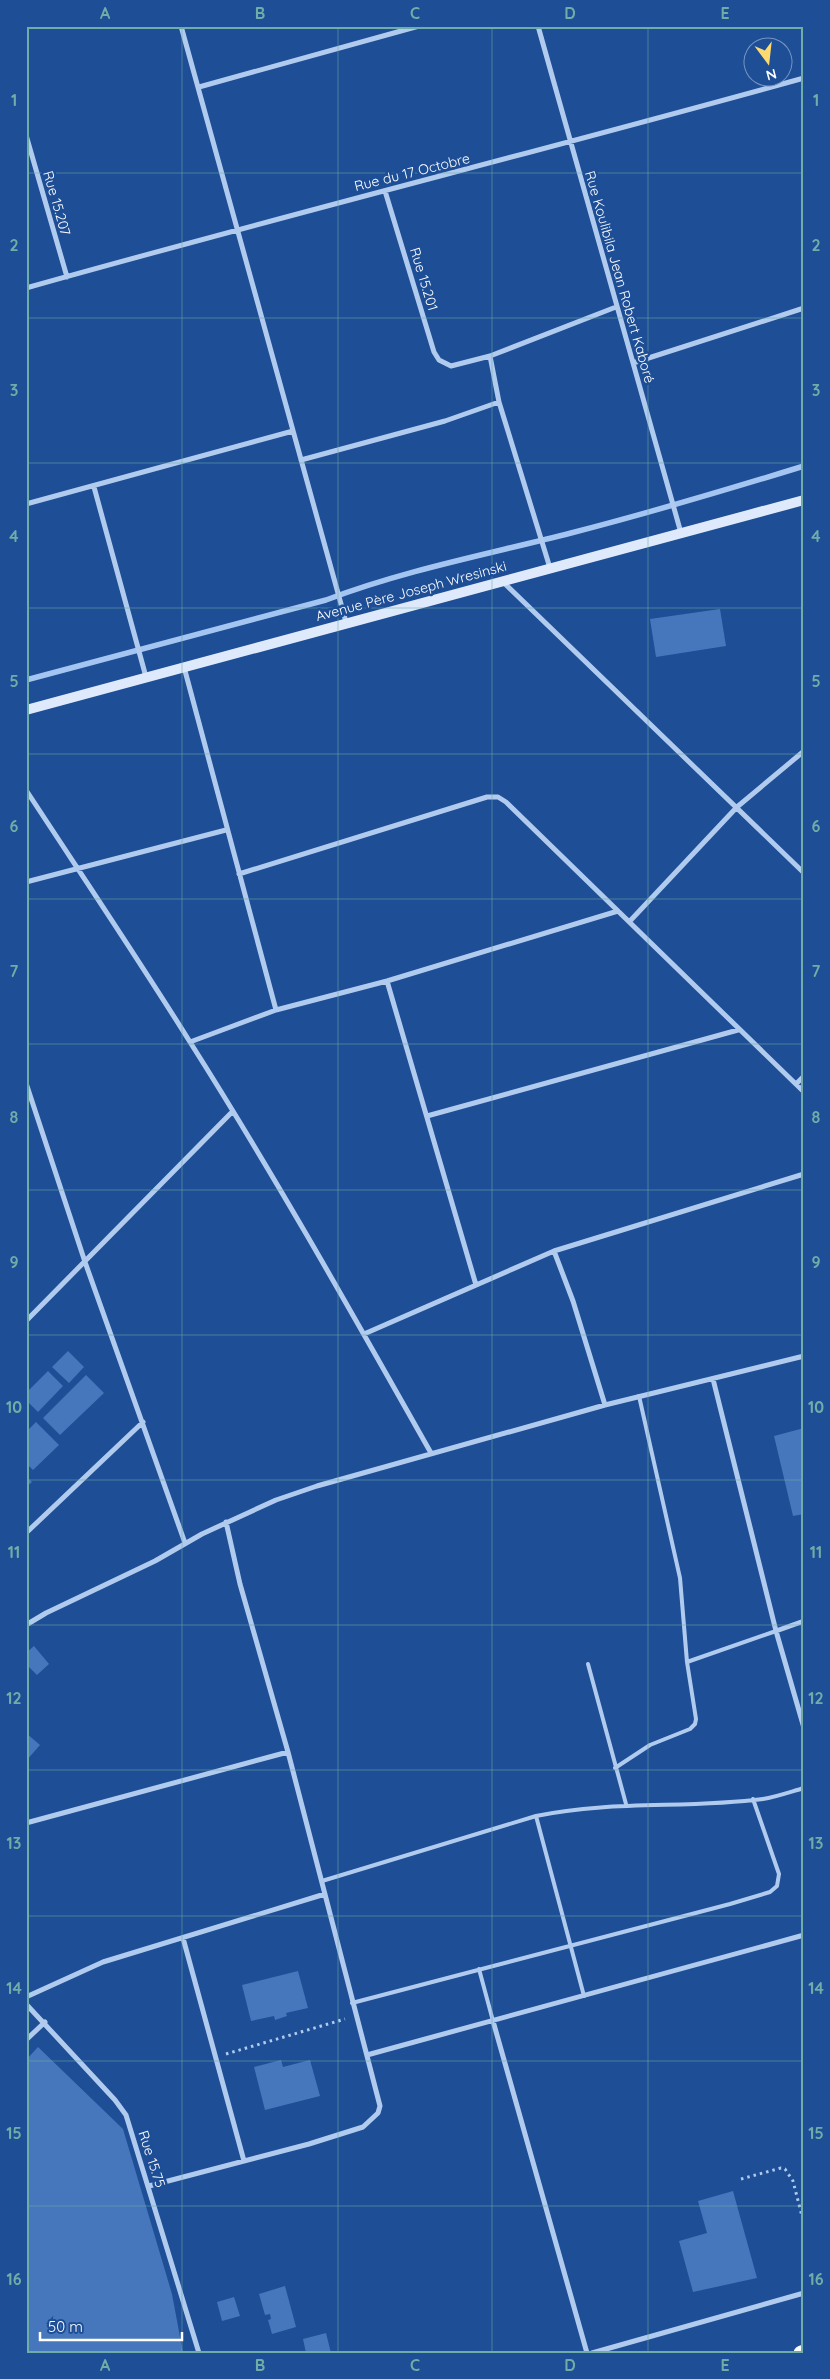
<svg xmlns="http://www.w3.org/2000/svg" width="830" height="2379" font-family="Quicksand,sans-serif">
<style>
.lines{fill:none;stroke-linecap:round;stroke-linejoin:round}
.stream{stroke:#a4c5f1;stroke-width:5.5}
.building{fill:#4677bc}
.path{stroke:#b1cbef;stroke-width:3;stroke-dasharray:2.5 4;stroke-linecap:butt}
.lane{stroke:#b1cbef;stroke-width:4}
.street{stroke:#b1cbef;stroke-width:5}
.secondary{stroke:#deeafb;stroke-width:10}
.highway{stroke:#fff;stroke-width:15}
.grid{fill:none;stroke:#6fada8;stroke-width:1;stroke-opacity:0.55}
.labels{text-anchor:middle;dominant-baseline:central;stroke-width:5;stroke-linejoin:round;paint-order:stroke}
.street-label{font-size:14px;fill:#fff;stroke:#1d4e96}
.neatline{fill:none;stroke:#6fada8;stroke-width:2}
.grid-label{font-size:16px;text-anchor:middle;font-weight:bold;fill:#6fada8}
</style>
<rect width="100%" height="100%" fill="#1d4e96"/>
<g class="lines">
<path class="stream" d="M26,680L326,600C405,570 489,554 571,533C649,513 726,490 804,466"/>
</g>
<path class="building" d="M720,609L726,646L656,657L650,619Z
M68,1351L84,1367L69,1383L52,1367Z
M48,1371L63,1386L38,1412L26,1400V1393Z
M86,1375L104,1393L60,1435L43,1418Z
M36,1422L59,1445L33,1470L26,1463V1432Z
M804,1428V1514L793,1516L774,1436Z
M26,1476L32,1482L26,1487Z
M34,1646L49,1664L37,1675L26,1664V1653Z
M26,1733L40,1745L26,1761Z
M298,1971L308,2008L286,2013L287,2016L275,2020L274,2016L251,2021L242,1985Z
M38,2047L123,2129L172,2294L183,2353H26V2060Z
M281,2060L283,2067L310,2060L320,2096L265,2110L254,2067Z
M733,2191L757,2278L693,2292L679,2241L707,2233L698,2201Z
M285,2286L296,2327L272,2334L268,2320L271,2319L270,2314L265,2315L259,2294Z
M234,2297L240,2316L222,2321L217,2302Z
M326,2333L331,2353H306L303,2339Z"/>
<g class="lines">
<path class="path" d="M226,2054L345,2019
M741,2179L781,2168L785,2169L793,2181L804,2224"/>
<path class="lane" d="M687,1662L776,1631
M588,1664L626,1804
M615,1768L650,1745L690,1729L695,1724L696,1719L687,1662L680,1578L639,1396
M536,1816L584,1996
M322,1881L536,1816C612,1800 687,1809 763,1799C776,1797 790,1792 804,1788
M479,1969L493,2021
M352,2003L730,1904L770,1892L777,1886L779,1874L753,1799"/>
<path class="street" d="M181,26L346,622
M538,26L681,533
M199,87L419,26
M26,135L67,277
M385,191L434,352L439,360L451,366L490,356L616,307
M26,288C285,215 545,150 804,78
M490,356L499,402L550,568
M633,363L804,308
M301,460L445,421L499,402
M94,487L146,677
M26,504L293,431
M502,581L804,873
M184,667L276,1010
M26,790C81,874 137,957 190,1042C275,1176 353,1315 431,1453
M239,874L487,797H498L506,802L804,1092
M26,882L226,830
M630,921L737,807L804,751
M387,981L476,1285
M190,1042L276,1010L387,981L618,911
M26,1083L85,1262L185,1543
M796,1084L804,1076
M427,1116L738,1030
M554,1251L573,1301L605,1405
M26,1321L233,1111
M364,1334L554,1251L804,1174
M713,1379L776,1631L804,1728
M26,1533L143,1422
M26,1625L46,1613L155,1561L202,1534L276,1500L317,1486L605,1405L804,1356
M776,1631L804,1621
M26,1823L288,1752
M183,1938L244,2161
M26,1997L103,1962L325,1894
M26,2004L115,2100L126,2115L199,2353
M493,2021L587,2353
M26,2040L45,2022
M367,2055L804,1935
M149,2186L309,2144L363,2127L378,2113L380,2106L288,1752L240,1584L226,1522
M592,2353L804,2293"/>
<path class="secondary" d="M26,710L804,500"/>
<path class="highway" d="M801,2353L804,2352"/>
</g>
<path class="grid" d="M182,26V2353M338,26V2353M492,26V2353M648,26V2353M26,173H804M26,318H804M26,463H804M26,608H804M26,754H804M26,899H804M26,1044H804M26,1190H804M26,1335H804M26,1480H804M26,1625H804M26,1770H804M26,1916H804M26,2061H804M26,2206H804"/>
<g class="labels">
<g class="street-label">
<text transform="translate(412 172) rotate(-14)">Rue du 17 Octobre</text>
<text transform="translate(57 203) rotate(74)">Rue 15.207</text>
<text transform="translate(620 277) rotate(74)">Rue Koulibila Jean Robert Kaboré</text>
<text transform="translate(424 279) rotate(73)">Rue 15.201</text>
<text transform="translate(411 591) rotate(-15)">Avenue Père Joseph Wresinski</text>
<text transform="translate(152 2159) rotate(72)">Rue 15.75</text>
</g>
</g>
<rect width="830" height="2379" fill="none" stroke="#1d4e96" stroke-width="55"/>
<g transform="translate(768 62) rotate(165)"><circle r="24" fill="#1d4e96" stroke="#7795c0"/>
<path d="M0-4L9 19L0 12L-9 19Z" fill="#fed970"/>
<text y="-8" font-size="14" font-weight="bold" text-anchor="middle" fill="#ffffff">N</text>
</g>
<path d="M40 2332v8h142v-8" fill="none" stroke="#ffffff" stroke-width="2.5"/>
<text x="48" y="2332" font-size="15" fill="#ffffff" stroke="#1d4e96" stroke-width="4" paint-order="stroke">50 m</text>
<rect x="28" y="28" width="774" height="2324" class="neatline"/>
<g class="grid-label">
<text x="105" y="19">A</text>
<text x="260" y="19">B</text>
<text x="415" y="19">C</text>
<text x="570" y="19">D</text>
<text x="725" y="19">E</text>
<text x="14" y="106">1</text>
<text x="816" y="106">1</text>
<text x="14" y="251">2</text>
<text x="816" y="251">2</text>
<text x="14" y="396">3</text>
<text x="816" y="396">3</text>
<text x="14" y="542">4</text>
<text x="816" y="542">4</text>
<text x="14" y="687">5</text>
<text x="816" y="687">5</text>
<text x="14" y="832">6</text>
<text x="816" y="832">6</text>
<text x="14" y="977">7</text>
<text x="816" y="977">7</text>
<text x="14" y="1123">8</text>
<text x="816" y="1123">8</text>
<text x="14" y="1268">9</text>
<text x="816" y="1268">9</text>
<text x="14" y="1413">10</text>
<text x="816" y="1413">10</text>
<text x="14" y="1558">11</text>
<text x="816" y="1558">11</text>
<text x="14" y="1704">12</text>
<text x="816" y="1704">12</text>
<text x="14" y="1849">13</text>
<text x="816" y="1849">13</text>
<text x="14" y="1994">14</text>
<text x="816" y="1994">14</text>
<text x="14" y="2139">15</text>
<text x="816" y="2139">15</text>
<text x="14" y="2285">16</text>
<text x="816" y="2285">16</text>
<text x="105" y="2371">A</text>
<text x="260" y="2371">B</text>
<text x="415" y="2371">C</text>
<text x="570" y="2371">D</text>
<text x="725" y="2371">E</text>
</g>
</svg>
